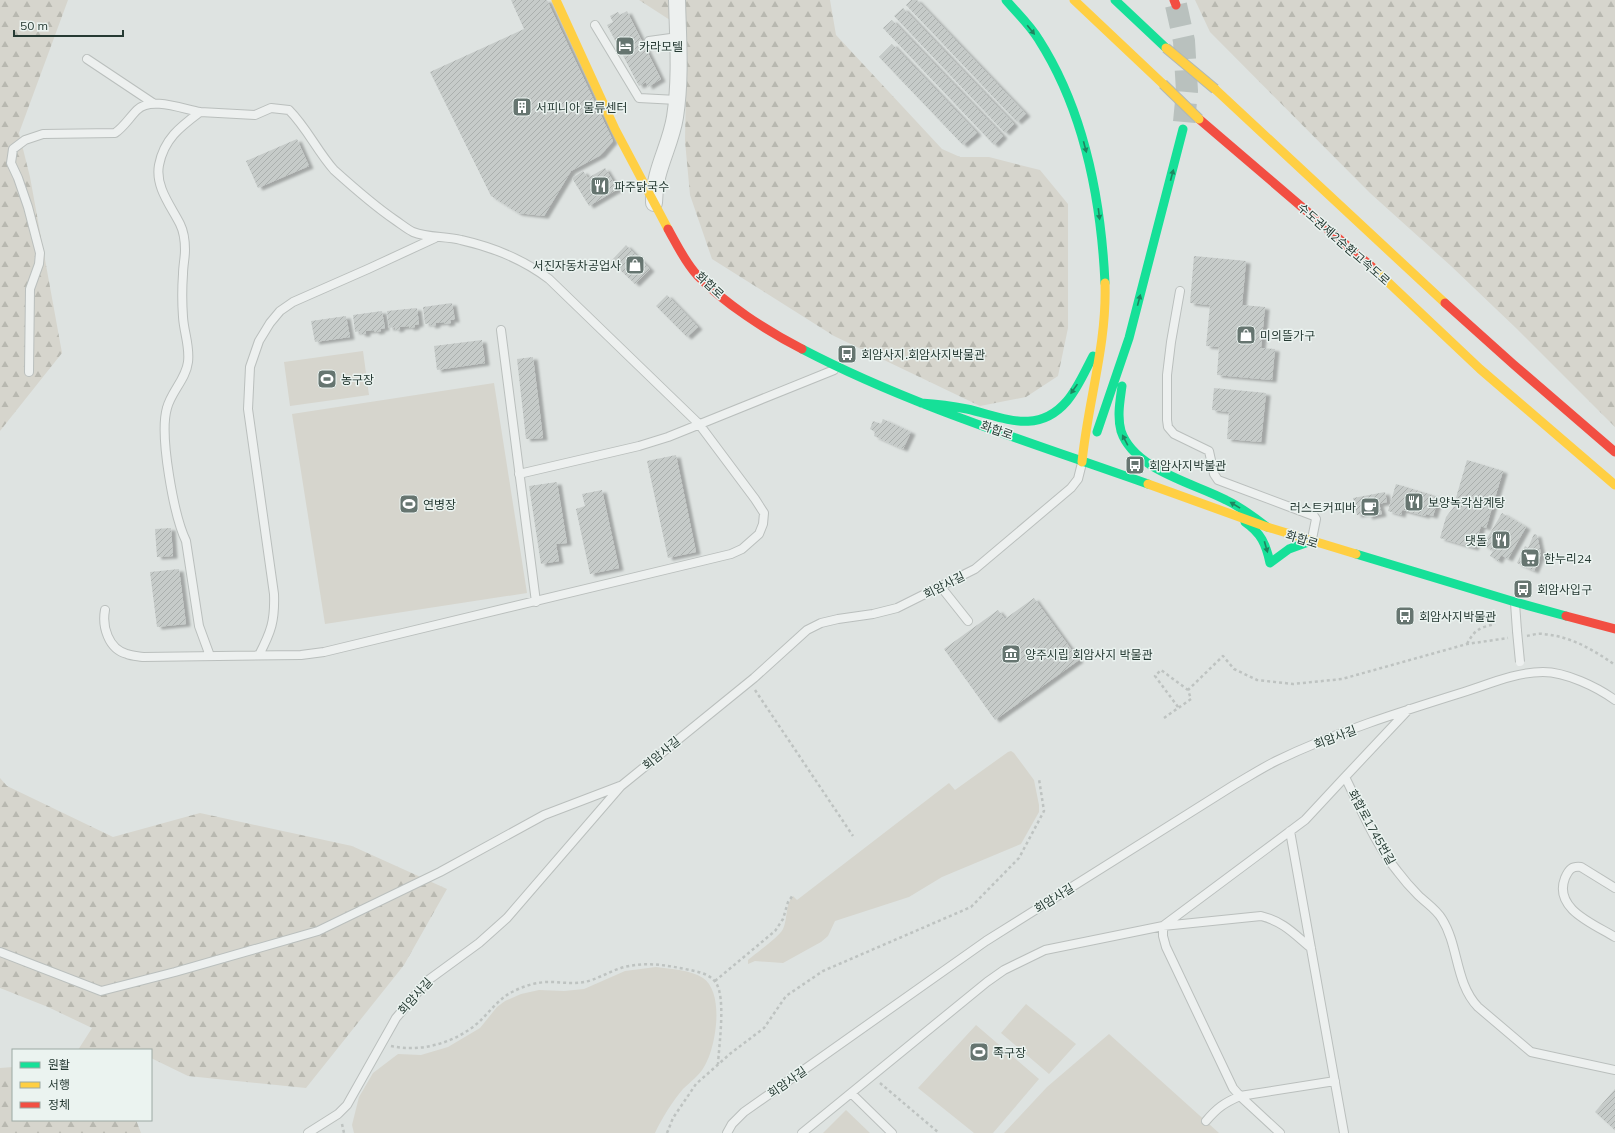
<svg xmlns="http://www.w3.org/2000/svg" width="1615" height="1133" font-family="Mulish,'Noto Sans KR',sans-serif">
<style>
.grass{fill:#d6d5cd}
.forest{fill:url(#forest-firs)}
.building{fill:url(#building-hatch);filter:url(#shadow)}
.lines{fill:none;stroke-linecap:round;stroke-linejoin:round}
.highway-tunnel{stroke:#b9c1be;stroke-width:22;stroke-dasharray:22 11;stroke-linecap:butt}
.lane-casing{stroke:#babfbd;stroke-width:10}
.street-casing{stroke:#babfbd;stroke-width:18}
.path{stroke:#bec3c1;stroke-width:2.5;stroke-dasharray:3 3;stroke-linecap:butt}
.lane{stroke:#edf0ef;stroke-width:8}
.street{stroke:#edf0ef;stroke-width:16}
.fast{stroke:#16e098;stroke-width:9}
.slow{stroke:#ffcf43;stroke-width:9}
.jam{stroke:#f24e42;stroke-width:9}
.lane-bridge-casing{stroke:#babfbd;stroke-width:10;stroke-linecap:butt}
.slow-bridge-casing{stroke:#b0b8b4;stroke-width:11;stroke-linecap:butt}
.lane-bridge{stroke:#edf0ef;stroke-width:8}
.slow-bridge{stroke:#ffcf43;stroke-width:9}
.oneway{fill:#1f8560}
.labels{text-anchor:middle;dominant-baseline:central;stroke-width:3;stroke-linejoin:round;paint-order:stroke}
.poi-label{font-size:12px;fill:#263a33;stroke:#ebf3f0;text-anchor:start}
.street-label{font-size:12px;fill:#263a33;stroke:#ebf3f0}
</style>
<defs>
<pattern id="forest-firs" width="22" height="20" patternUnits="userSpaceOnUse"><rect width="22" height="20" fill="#d6d5cd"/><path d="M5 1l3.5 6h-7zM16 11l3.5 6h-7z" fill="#b8b8b0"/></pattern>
<pattern id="building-hatch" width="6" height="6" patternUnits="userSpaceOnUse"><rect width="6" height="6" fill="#c6cbc9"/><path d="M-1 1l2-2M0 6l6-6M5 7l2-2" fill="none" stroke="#aaafad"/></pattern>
<filter id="shadow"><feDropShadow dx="4.5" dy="2.5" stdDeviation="1" flood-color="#0004"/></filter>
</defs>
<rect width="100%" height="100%" fill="#dee3e1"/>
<path class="grass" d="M363,351L369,395L290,406L284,362Z
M494,383L527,593L325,624L292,414Z
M1011,751L1014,753L1034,780L1039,805V812L1021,844L942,877L909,897L835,921L828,936L821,942L783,963L755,961L748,964V960C756,953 779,937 783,929C788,918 785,905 793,896L797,900L949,783L955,790L1008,752Z
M656,967C671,969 691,970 703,978C725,993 716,1048 704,1067C699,1076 690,1082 683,1089C672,1102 662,1118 655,1133H354L352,1125L359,1097L373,1073L398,1054L421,1055L448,1047L480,1028L497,1007L505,1001L521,994L539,990L564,991L584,989L625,971Z
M1026,1004L1076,1044L1049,1074L1001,1033Z
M976,1025L1039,1079L993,1133H974L918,1088Z
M1109,1034L1219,1133H1004L1047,1087Z
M846,1110L870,1133H823Z"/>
<path class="forest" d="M0,0H68L19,133L30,177L62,353L0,431Z
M639,0H830L836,35L942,149L960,157H989L1040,170L1068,204V328L1058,376L1026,397L980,406L834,336L712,259L690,195L685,141L687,31Z
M1195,0H1615V427L1517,329L1451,266L1370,193L1210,32Z
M0,778L7,786L113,837L200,813L352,846L447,889L404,965L306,1088L188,1076L151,1058V1050H78L92,1028L48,1007L0,988Z
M13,1067V1120H136L141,1133H0V1068Z"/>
<path class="building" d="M511,0H547L613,141L601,155L571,171L544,216L518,213L491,196L430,72L524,29Z
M911,0H917L1026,114L1017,122L906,5Z
M903,8L1014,124L1005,133L894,16Z
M627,11L661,79L648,87L646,82L639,86L607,25L613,22L610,16L618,12L620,15Z
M892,20L1003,136L994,145L883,28Z
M892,44L977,133L963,145L879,57Z
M297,139L309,166L258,188L246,161Z
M605,168L618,189L589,206L572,178L583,171L588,178Z
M626,245L650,269L635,284L611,261Z
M1194,256L1246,261L1242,305L1265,307L1261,348L1275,349L1272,380L1217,375L1219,347L1206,346L1210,305L1190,303Z
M667,295L698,327L687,337L656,306Z
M452,303L455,320H450L451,323L445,324L444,322L436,323V325L431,326L430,323L425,324L423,307Z
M417,308L419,324L415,325V327L409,328V326L400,327V329L395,330V327L389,328L387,311Z
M382,311L385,328L380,329L381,331L375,332L374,330L366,331V334H361L360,331L355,332L353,315Z
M346,316L350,337L315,342L311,321Z
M482,340L485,363L437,370L434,346Z
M533,357L543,438L526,439L517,359Z
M1214,388L1266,393L1261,442L1227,439L1229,412L1212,410Z
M883,419L911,432L903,449L874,436L875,432L870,429L873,421L881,424Z
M676,455L696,552L668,558L647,461Z
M1467,460L1503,471L1486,528L1481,526L1474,548L1440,538L1446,517L1453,508Z
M557,482L567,543L556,544L559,561L541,564L529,486Z
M1396,484L1439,497L1433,516L1426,514L1425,516L1402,510L1401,515L1388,511Z
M602,490L619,568L590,574L576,509L585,506L582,494Z
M1385,492L1387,502L1379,504L1382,514L1368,517L1367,513L1357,515L1353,498Z
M1502,513L1526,527L1508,559L1501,555L1498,561L1490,556L1493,551L1483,545Z
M171,528L173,556L157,557L155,529Z
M1534,534L1537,535L1541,554L1534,571L1517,563L1525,546L1528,548Z
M179,569L186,624L157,627L150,572Z
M1034,598L1079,660L995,720L944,649L998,610L1005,619Z
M1615,1089V1130L1595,1112Z"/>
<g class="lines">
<path class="highway-tunnel" d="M1176,5L1184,41L1187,91L1184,122"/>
<g class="lane-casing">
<path id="lane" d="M595,25L639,98L677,100
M649,41L678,37
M87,59L153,103
M1180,291L1171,342L1167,375V420L1168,427L1174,434L1209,451L1214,474L1218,480L1314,516L1316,519L1312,539
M501,330L536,602
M29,372L30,289L39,264L40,253L28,207L18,178L11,163L13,149L25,140L43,134L115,133C124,127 129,118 137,110C150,96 183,109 200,112
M519,474L639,446L668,437L834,370
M941,587L968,621
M1515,603L1517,631
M105,610C102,626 108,649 127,654C132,656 138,656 143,657L301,655L324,652L731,554L742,549L759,534L763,524L764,513L755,499L699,424L549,279C524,260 492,247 461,240C445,236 428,238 413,232C407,229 401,224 395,220C373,205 354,188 334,170C317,151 307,128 289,110L271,108L255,115L200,112C180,127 164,139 159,165C155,187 171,206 180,224C184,232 185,242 185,250C185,258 183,266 183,274C182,288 182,303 183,317C184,333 190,346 188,362C186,379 171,392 167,408C159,435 174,516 186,541L199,626L210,656
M259,655C271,632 275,621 274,594L248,409L250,367L259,341L270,323L280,311L293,302L368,269L435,238
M1409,709L1345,777C1361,809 1375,844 1398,872C1404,880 1411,888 1418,895C1426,903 1436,909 1442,919C1459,946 1455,983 1478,1007L1531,1052L1615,1070
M1290,831L1344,1133
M1615,888L1581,867C1572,866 1569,869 1565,878C1553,909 1594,924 1615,937
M0,952L101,991L175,972L318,931L440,872L544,815L620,786
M851,1093L892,1133
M1206,1121C1217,1108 1224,1103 1240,1096L1335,1081
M308,1133L338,1114L347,1105L396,1018L427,981L479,943L507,918L621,786L754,678L807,630L821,623L838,619L873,614L897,608L975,569L1071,488L1078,479L1082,463
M727,1133L732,1124L744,1112L986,941L1234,785C1248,777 1262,768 1276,761C1336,732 1400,712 1464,692C1489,684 1516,672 1543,672C1566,672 1597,687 1615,700
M802,1133L987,982L1004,970L1045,950L1163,926L1261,916C1284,922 1293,933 1311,948
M1280,1133L1240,1096L1233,1088L1166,947L1163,936V926L1305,820L1345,777"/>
</g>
<g class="street-casing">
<path id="street" d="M654,203C654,169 670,148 675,117C681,79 678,39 677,0"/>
</g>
<path class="path" d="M1527,636C1532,635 1538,633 1543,634C1570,636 1594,650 1615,665
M1467,644C1475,629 1479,628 1495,624
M755,690L853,836
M1178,707L1155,676L1161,670L1188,690
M1164,718L1191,699L1188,690L1223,656L1234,669L1257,680L1293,684L1342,679L1467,644L1508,638
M715,981L775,931L783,919L788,902L793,895
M391,1046C422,1053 458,1042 481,1020C491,1010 500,998 512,992C520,988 530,984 538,983C553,980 569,985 584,982C596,980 608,972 621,968C644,961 666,965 690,970C699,972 710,974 716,983C726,998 719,1045 718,1064
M880,1083L939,1133
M342,1124L344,1133
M667,1133L673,1118L696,1084L731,1053L764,1028L786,996L823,971L971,907L1019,858L1044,811L1039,779"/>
<use href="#lane" class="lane"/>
<use href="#street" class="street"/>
<path class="fast" d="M1006,0C1017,13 1030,25 1039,40C1085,112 1101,199 1105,283
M1115,0L1166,48
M802,349C911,406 1033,443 1148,484
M1122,386C1120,401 1117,416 1121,431C1134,470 1194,483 1226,500C1241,507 1254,517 1267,527
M921,403C936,404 952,406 967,409C1003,417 1037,436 1067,401C1078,388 1085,371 1093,356
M1097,432L1129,338L1183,129
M1245,522C1261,533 1266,544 1270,563L1289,549L1311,541
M1356,554L1515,602L1566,616"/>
<path class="slow" d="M556,0L615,129L668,229
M1074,0L1163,84
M1215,89L1445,303
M1372,267L1480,369L1615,485
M1082,462C1088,401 1107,345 1105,283
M1148,484L1267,527L1356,554"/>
<path class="jam" d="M1174,0L1176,5
M1199,119L1372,267
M668,229C677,245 685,262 697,275C725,304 767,331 802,349
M1445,303L1513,364L1615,452
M1566,616L1615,629"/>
<g class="lane-bridge-casing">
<path id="lane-bridge" d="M1517,631L1520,662"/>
</g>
<g class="slow-bridge-casing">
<path id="slow-bridge" d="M1166,48L1215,89
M1163,84L1199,119"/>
</g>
<use href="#lane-bridge" class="lane-bridge"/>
<use href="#slow-bridge" class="slow-bridge"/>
</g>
<defs><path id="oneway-solid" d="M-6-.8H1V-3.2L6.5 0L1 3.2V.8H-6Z"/></defs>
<g class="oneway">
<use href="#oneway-solid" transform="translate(1031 30) rotate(51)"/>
<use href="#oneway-solid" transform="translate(1085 147) rotate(75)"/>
<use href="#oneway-solid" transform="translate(1172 175) rotate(-75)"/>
<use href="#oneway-solid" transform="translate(1099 214) rotate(83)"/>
<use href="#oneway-solid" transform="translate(1139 300) rotate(-75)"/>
<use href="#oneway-solid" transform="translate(1074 389) rotate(125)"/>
<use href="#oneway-solid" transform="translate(1125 440) rotate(-118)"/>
<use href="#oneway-solid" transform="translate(1235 505) rotate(-149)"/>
<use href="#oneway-solid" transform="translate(1266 547) rotate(74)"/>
</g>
<defs>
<g id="hotel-square" transform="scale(1)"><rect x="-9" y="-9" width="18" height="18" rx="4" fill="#667570" stroke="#ebf3f0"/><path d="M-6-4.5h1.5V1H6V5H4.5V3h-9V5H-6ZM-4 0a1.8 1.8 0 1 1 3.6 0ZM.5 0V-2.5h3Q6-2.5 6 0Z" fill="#fff"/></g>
<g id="building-square" transform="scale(1)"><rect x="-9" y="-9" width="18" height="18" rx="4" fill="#667570" stroke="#ebf3f0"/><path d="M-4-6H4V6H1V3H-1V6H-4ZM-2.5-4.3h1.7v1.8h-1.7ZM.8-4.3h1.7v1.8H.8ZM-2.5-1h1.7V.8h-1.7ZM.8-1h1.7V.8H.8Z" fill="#fff"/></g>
<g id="restaurant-square" transform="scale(1)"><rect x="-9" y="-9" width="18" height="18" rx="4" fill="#667570" stroke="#ebf3f0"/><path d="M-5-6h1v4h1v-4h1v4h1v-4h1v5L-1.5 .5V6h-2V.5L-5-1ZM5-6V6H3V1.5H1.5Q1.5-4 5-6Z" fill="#fff"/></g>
<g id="shop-square" transform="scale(1)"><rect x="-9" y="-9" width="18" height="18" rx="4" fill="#667570" stroke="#ebf3f0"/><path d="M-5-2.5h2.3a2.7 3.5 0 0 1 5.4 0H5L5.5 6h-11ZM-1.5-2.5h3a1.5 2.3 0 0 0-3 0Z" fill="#fff"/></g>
<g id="bus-square" transform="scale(1)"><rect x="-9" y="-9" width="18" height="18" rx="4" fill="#667570" stroke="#ebf3f0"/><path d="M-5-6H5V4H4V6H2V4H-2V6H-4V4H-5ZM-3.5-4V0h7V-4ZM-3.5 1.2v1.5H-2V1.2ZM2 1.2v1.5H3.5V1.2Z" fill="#fff"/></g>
<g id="stadium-square" transform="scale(1)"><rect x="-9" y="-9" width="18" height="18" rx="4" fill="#667570" stroke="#ebf3f0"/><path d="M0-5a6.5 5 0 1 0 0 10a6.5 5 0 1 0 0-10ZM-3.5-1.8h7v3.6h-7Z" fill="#fff"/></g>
<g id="cafe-square" transform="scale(1)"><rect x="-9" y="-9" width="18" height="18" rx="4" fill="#667570" stroke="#ebf3f0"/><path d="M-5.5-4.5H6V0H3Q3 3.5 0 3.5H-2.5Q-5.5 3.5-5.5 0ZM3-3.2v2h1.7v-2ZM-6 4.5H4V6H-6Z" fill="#fff"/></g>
<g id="supermarket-square" transform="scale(1)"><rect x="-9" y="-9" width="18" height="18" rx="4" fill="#667570" stroke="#ebf3f0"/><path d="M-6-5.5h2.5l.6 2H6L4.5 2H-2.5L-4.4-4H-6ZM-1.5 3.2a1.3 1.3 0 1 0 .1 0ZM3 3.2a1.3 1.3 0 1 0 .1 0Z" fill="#fff"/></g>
<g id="museum-square" transform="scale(1)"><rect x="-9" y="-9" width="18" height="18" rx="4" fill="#667570" stroke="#ebf3f0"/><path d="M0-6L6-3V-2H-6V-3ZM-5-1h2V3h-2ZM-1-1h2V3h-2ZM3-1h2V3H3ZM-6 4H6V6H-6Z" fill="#fff"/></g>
</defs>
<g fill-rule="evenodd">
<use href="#hotel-square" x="625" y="46"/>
<use href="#building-square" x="522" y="107"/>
<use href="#restaurant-square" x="600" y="186"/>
<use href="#shop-square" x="635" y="265"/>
<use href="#shop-square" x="1246" y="335"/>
<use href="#bus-square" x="847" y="354"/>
<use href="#stadium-square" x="327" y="379"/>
<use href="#bus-square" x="1135" y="465"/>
<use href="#restaurant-square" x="1414" y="502"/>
<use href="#stadium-square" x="409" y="504"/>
<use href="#cafe-square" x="1370" y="507"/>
<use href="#restaurant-square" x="1501" y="540"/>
<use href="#supermarket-square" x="1530" y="558"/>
<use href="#bus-square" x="1523" y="589"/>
<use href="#bus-square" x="1405" y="616"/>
<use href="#museum-square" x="1011" y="654"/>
<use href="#stadium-square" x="979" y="1052"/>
</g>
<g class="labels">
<g class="poi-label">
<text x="639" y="46">카라모텔</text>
<text x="536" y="107">서피니아 물류센터</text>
<text x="614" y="186">파주닭국수</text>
<text x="621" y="265" text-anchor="end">서진자동차공업사</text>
<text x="1260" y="335">미의뜰가구</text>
<text x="861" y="354">회암사지.회암사지박물관</text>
<text x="341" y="379">농구장</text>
<text x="1149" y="465">회암사지박불관</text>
<text x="1428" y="502">보양녹각삼계탕</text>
<text x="423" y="504">연병장</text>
<text x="1356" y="507" text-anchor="end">러스트커피바</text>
<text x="1487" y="540" text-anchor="end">댓돌</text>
<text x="1544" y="558">한누리24</text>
<text x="1537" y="589">회암사입구</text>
<text x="1419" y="616">회암사지박물관</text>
<text x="1025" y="654">양주시립 회암사지 박물관</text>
<text x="993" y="1052">족구장</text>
</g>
<g class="street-label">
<text transform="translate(1344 244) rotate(41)">수도권제2순환고속도로</text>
<text transform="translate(710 285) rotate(43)">화합로</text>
<text transform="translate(997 430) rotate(19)">화합로</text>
<text transform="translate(1302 539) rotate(17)">화합로</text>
<text transform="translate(944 585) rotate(-27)">회암사길</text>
<text transform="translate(1335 737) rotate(-21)">회암사길</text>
<text transform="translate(661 753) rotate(-39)">회암사길</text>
<text transform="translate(1372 827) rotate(61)">화합로1745번길</text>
<text transform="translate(1054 898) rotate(-32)">회암사길</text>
<text transform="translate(415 996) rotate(-48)">회암사길</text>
<text transform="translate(787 1082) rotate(-35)">회암사길</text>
</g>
</g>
<rect x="12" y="1049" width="140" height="72" fill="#ebf3f0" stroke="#9ca9a4"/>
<rect x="20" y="1062" width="20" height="6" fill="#16e098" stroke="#9ca9a4"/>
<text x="48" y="1069" font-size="12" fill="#263a33">원활</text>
<rect x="20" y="1082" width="20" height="6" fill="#ffcf43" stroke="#9ca9a4"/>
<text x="48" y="1089" font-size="12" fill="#263a33">서행</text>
<rect x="20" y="1102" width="20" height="6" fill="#f24e42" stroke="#9ca9a4"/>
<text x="48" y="1109" font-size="12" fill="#263a33">정체</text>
<path d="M14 30v6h109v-6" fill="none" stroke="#263a33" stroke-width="2"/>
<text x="20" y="30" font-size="12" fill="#263a33" stroke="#ebf3f0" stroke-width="3" paint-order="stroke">50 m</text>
</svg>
